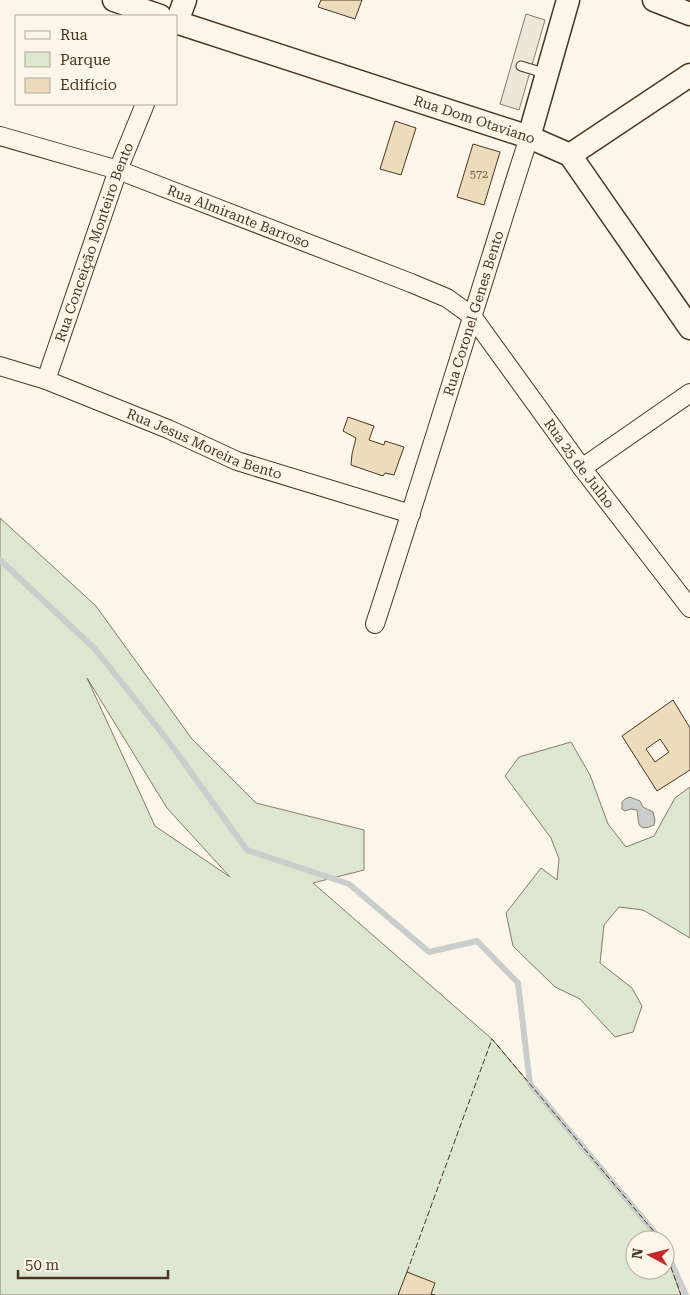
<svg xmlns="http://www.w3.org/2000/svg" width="690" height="1295" font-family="'Roboto Serif',serif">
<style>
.green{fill:#dce7d0;stroke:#887966;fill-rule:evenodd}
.parking{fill:#ede7d9;stroke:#887966}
.water{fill:#c9cecd;stroke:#887966}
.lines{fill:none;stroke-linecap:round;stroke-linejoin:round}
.stream{stroke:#c9cecd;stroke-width:6}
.building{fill:#ecdcbc;stroke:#4a3520;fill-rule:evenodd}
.service-casing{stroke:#4a3520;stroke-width:11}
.minor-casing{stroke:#4a3520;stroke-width:20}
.tertiary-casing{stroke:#4a3520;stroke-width:25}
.service{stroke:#fbf6e9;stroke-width:9}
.minor{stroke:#fbf6e9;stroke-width:18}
.tertiary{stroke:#fbf6e9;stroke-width:22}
.fence{stroke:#4a3520;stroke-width:1;stroke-dasharray:6 2.5;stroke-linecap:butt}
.labels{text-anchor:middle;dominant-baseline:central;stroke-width:4;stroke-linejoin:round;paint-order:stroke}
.number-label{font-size:11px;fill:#725f47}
.street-label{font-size:14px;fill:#4a3520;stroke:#fbf6e9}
</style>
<rect width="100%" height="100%" fill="#fbf6e9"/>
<path class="green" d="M0,518L96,606L192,739L256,803L364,830V870L313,883L492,1039L660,1239L661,1240H635V1270H665V1251L681,1295H0ZM87,678L167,808L230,877L155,826Z
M571,742L590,775L608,824L626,847L654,836L675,798L690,787V938L643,910L619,907L604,925L600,963L632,988L642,1006L633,1032L615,1037L580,999L555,987L513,946L506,913L541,868L557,880L559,859L551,838L505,776L519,757Z"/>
<path class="parking" d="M526,14L545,20L519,110L500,104Z"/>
<path class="water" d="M630,797L640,801L643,807L653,812L655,820L654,825C636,833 639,822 637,810L631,809L625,811L622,809V802L625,799Z"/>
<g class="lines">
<path class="stream" d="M0,560L95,649L169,742L247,850L349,884L429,952L477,941L518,983L530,1084L661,1240
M665,1249L686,1295"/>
</g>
<path class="building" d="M321,0H362L355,19L318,7Z
M395,121L416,128L401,175L380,169Z
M473,144L500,152L484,205L457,197Z
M348,417L374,426L369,440L384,445L385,441L404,447L394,475L385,473L383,476L351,465L352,454L356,438L343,431Z
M673,700L690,728V770L657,791L622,736ZM660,739L669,752L655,762L646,749Z
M407,1272L435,1283L431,1294L435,1295H398Z"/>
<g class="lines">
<g class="service-casing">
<path id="service" d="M521,66L547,74"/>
</g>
<g class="minor-casing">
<g id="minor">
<path id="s1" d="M0,136L118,170L411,283L447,298L472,316L582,468L690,608"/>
<path id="s2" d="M0,366L46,380L168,429L237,461L411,514"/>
<path id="s3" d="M46,380L118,170L145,104"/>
<path d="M582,468L690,393"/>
<path id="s4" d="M375,624C428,462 477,299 529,137"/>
</g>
</g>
<g class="tertiary-casing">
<g id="tertiary">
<path d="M114,0L160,16"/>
<path d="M654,0L690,14"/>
<path id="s5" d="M176,22L529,137L570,155L690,328"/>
<path d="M177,22L185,0"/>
<path d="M529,137L568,0"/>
<path d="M570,155L690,75"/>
</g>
</g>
<use href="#service" class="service"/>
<use href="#minor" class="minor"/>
<use href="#tertiary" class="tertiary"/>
<path class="fence" d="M665,1251L681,1295
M407,1272L492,1039L661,1240"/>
</g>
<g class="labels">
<g class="number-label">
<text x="479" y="174">572</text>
</g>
<g class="street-label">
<text stroke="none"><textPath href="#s5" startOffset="314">Rua Dom Otaviano</textPath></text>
<text stroke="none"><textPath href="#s1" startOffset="252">Rua Almirante Barroso</textPath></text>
<text stroke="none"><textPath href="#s3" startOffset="146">Rua Conceição Monteiro Bento</textPath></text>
<text stroke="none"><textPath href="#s4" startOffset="326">Rua Coronel Genes Bento</textPath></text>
<text stroke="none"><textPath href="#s2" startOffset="219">Rua Jesus Moreira Bento</textPath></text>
<text stroke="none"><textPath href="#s1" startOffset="689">Rua 25 de Julho</textPath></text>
</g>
</g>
<rect x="15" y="15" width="162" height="90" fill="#fbf6e9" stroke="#b4a999"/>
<rect x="25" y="31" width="25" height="8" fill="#fbf6e9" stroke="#b4a999"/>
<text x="60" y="40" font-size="15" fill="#4a3520">Rua</text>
<rect x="25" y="52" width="25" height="15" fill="#dce7d0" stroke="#b4a999"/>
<text x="60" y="65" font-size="15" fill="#4a3520">Parque</text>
<rect x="25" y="78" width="25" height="15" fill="#ecdcbc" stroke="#b4a999"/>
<text x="60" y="90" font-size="15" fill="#4a3520">Edifício</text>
<g transform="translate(650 1255) rotate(277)"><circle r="24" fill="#fbf6e9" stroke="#b4a999"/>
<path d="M0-4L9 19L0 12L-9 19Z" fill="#c62828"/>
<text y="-8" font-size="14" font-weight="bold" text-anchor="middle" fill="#4a3520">N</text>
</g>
<path d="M18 1270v8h150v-8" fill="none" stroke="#4a3520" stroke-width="2.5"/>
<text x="25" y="1270" font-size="15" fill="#4a3520" stroke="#fbf6e9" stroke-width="4" paint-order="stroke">50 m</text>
</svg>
